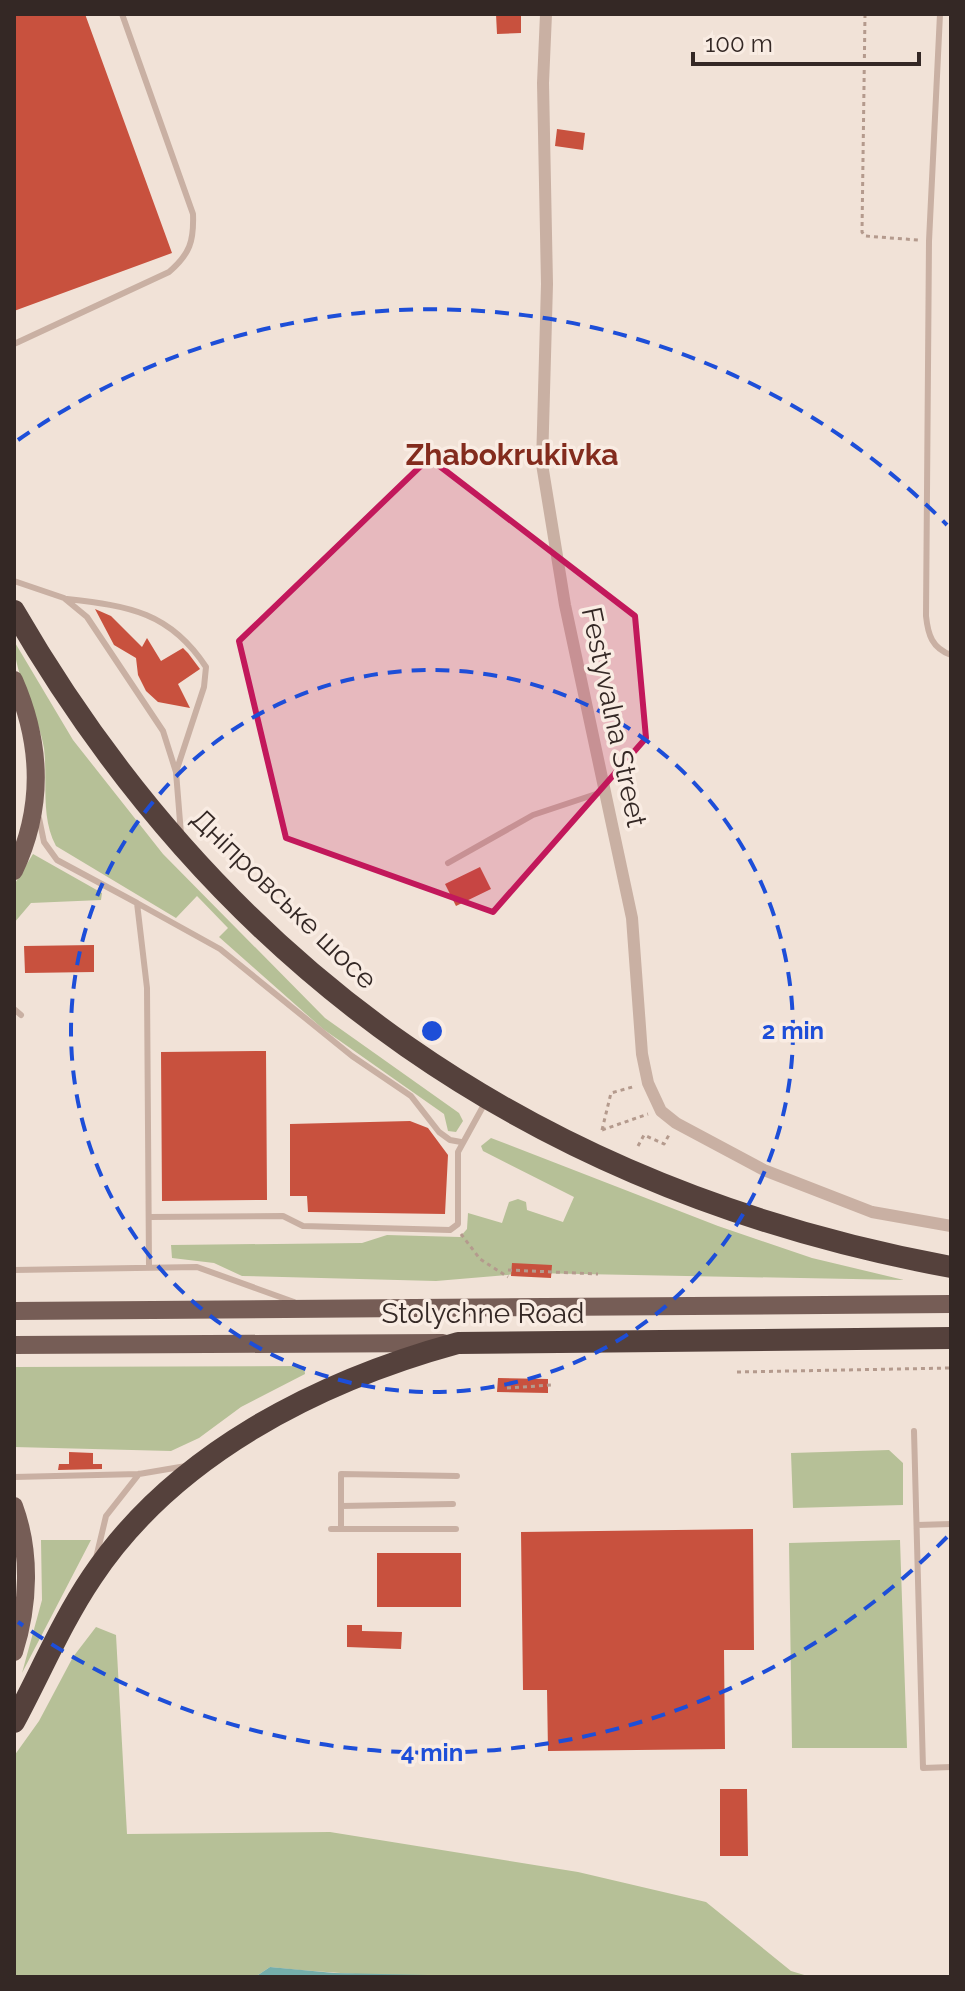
<svg xmlns="http://www.w3.org/2000/svg" width="965" height="1991" font-family="Raleway,sans-serif">
<style>
.green{fill:#b6c097}
.water{fill:#75aeab}
.building{fill:#c8513e}
.lines{fill:none;stroke-linecap:round;stroke-linejoin:round}
.path{stroke:#b49a8d;stroke-width:3;stroke-dasharray:4 4;stroke-linecap:butt}
.lane{stroke:#c9b0a3;stroke-width:6}
.street{stroke:#c9b0a3;stroke-width:12}
.primary{stroke:#765d56;stroke-width:18}
.highway{stroke:#55413c;stroke-width:22}
.marked{fill:#c2185b;fill-opacity:0.2;stroke:#c2185b;stroke-width:6;stroke-linejoin:round}
.ring{fill:none;stroke:#1d4ed8;stroke-width:4;stroke-dasharray:14 10}
.labels{text-anchor:middle;dominant-baseline:central;stroke-width:7;stroke-linejoin:round;paint-order:stroke}
.street-label{font-size:28px;fill:#342825;stroke:#f9ece3}
.neighbourhood-label{font-size:30px;font-weight:bold;fill:#832b1d;stroke:#f9ece3}
.centre{fill:#1d4ed8;stroke:#f9ece3;stroke-width:4}
.ring-label{font-size:24px;text-anchor:middle;font-weight:bold;fill:#1d4ed8;stroke:#f9ece3;stroke-width:7;stroke-linejoin:round;paint-order:stroke}
</style>
<rect width="100%" height="100%" fill="#f1e2d7"/>
<path class="green" d="M14,641L73,740L163,854L325,1018L459,1113L463,1121L456,1132L448,1131L444,1114L323,1029L219,937L228,928L197,896L176,918L56,846C40,816 48,781 44,748C38,712 14,676 14,641Z
M33,854L102,893L101,900L31,903L14,923V885Z
M491,1138L718,1226L812,1258L904,1280L529,1273L436,1281L242,1276L214,1263L172,1258L171,1245L362,1243L387,1235L460,1237L467,1229L468,1213L502,1223L509,1202L518,1199L526,1202L527,1210L563,1222L574,1197L483,1151L481,1146Z
M304,1366L305,1374L241,1407L199,1438L171,1451L14,1447V1367Z
M889,1450L903,1463V1505L793,1508L791,1453Z
M41,1540H91L22,1673L42,1600Z
M900,1540L907,1748H792L789,1543Z
M96,1627L116,1635L127,1834L330,1832L578,1872L706,1902L791,1971L811,1977C631,1977 449,1986 270,1967L255,1977H14V1756L39,1721L73,1657Z"/>
<path class="water" d="M270,1967L334,1973L527,1977H255Z"/>
<path class="building" d="M14,14H85L172,253L14,311Z
M496,14H521V33L497,34Z
M557,129L585,133L583,150L555,146Z
M95,609L111,616L142,647L147,638L161,661L183,648L188,653L200,669L178,684L190,708L158,702L146,691L138,675L136,658L114,645Z
M480,867L491,889L456,906L445,884Z
M94,945V972L25,973L24,946Z
M266,1051L267,1200L162,1201L161,1052Z
M410,1121L428,1128L448,1155L445,1214L308,1212L307,1196H290V1124Z
M512,1263L552,1265L551,1278L511,1276Z
M498,1378L548,1379V1393L497,1392Z
M69,1452L93,1453V1464H102V1469L58,1470L59,1464H69Z
M753,1529L754,1650H724L725,1749L548,1751L547,1690H523L521,1532Z
M377,1553H461V1607H377Z
M347,1625H362V1631L402,1632L401,1649L347,1647Z
M720,1789H747L748,1856H720Z"/>
<g class="lines">
<path class="path" d="M865,14L862,232L865,236L918,240
M602,1130L611,1093L636,1086
M602,1130L648,1114
M638,1146L644,1135L664,1144L670,1133
M461,1234L480,1259L508,1277
M508,1270L598,1274
M737,1372L951,1368
M507,1388L552,1385"/>
<path class="lane" d="M940,14L929,241L926,616C928,635 932,648 951,655
M14,344L169,272C190,254 194,241 193,214L122,14
M14,581L64,598L87,617L163,731L176,772L181,834
M67,599C129,606 170,612 206,667L204,687L176,772
M39,818L44,842L57,860L137,903L147,988L149,1265
M448,863L533,815L605,791
M137,903L220,949L352,1056L411,1096L439,1132L450,1140L461,1142
M14,1009L21,1015
M149,1217L283,1216L303,1226L450,1230L458,1224V1152L486,1101
M14,1270L197,1267L294,1302
M914,1431L923,1768L951,1767
M14,1477L139,1474L186,1466
M341,1506L453,1504
M917,1525L951,1524
M331,1529H456
M341,1529V1474L457,1476
M96,1558L106,1516L139,1474"/>
<path class="street" d="M546,14L543,83L547,284L542,464L565,605L632,918L642,1054L648,1083L661,1111L676,1123L764,1170L872,1212L951,1226"/>
<path class="primary" d="M14,680C42,744 44,808 14,871
M14,1311L951,1304
M14,1345L443,1343
M14,1506C31,1552 29,1605 14,1652"/>
<path class="highway" d="M14,611C224,974 540,1191 951,1267
M14,1722C40,1674 61,1623 92,1577C174,1454 319,1381 458,1343L951,1338"/>
</g>
<path class="marked" d="M429,458L635,616L646,738L493,912L286,838L239,641Z"/>
<g class="ring">
<circle cx="432" cy="1031" r="361"/>
<path d="M947 1537A722 722 0 0 1 18 1622M18 440A722 722 0 0 1 947 525"/>
</g>
<g class="labels">
<g class="street-label">
<text transform="translate(614 717) rotate(78)">Festyvalna Street</text>
<text transform="translate(284 899) rotate(44)">Дніпровське шосе</text>
<text x="483" y="1313">Stolychne Road</text>
</g>
<g class="neighbourhood-label">
<text x="512" y="454">Zhabokrukivka</text>
</g>
</g>
<circle cx="432" cy="1031" r="12" class="centre"/>
<g class="ring-label">
<text x="793" y="1039">2 min</text>
<text x="432" y="1761">4 min</text>
</g>
<rect width="965" height="1991" fill="none" stroke="#342825" stroke-width="32"/>
<path d="M693 52v12h226v-12" fill="none" stroke="#342825" stroke-width="4"/>
<text x="705" y="52" font-size="24" fill="#342825" stroke="#f9ece3" stroke-width="6" paint-order="stroke">100 m</text>
</svg>
